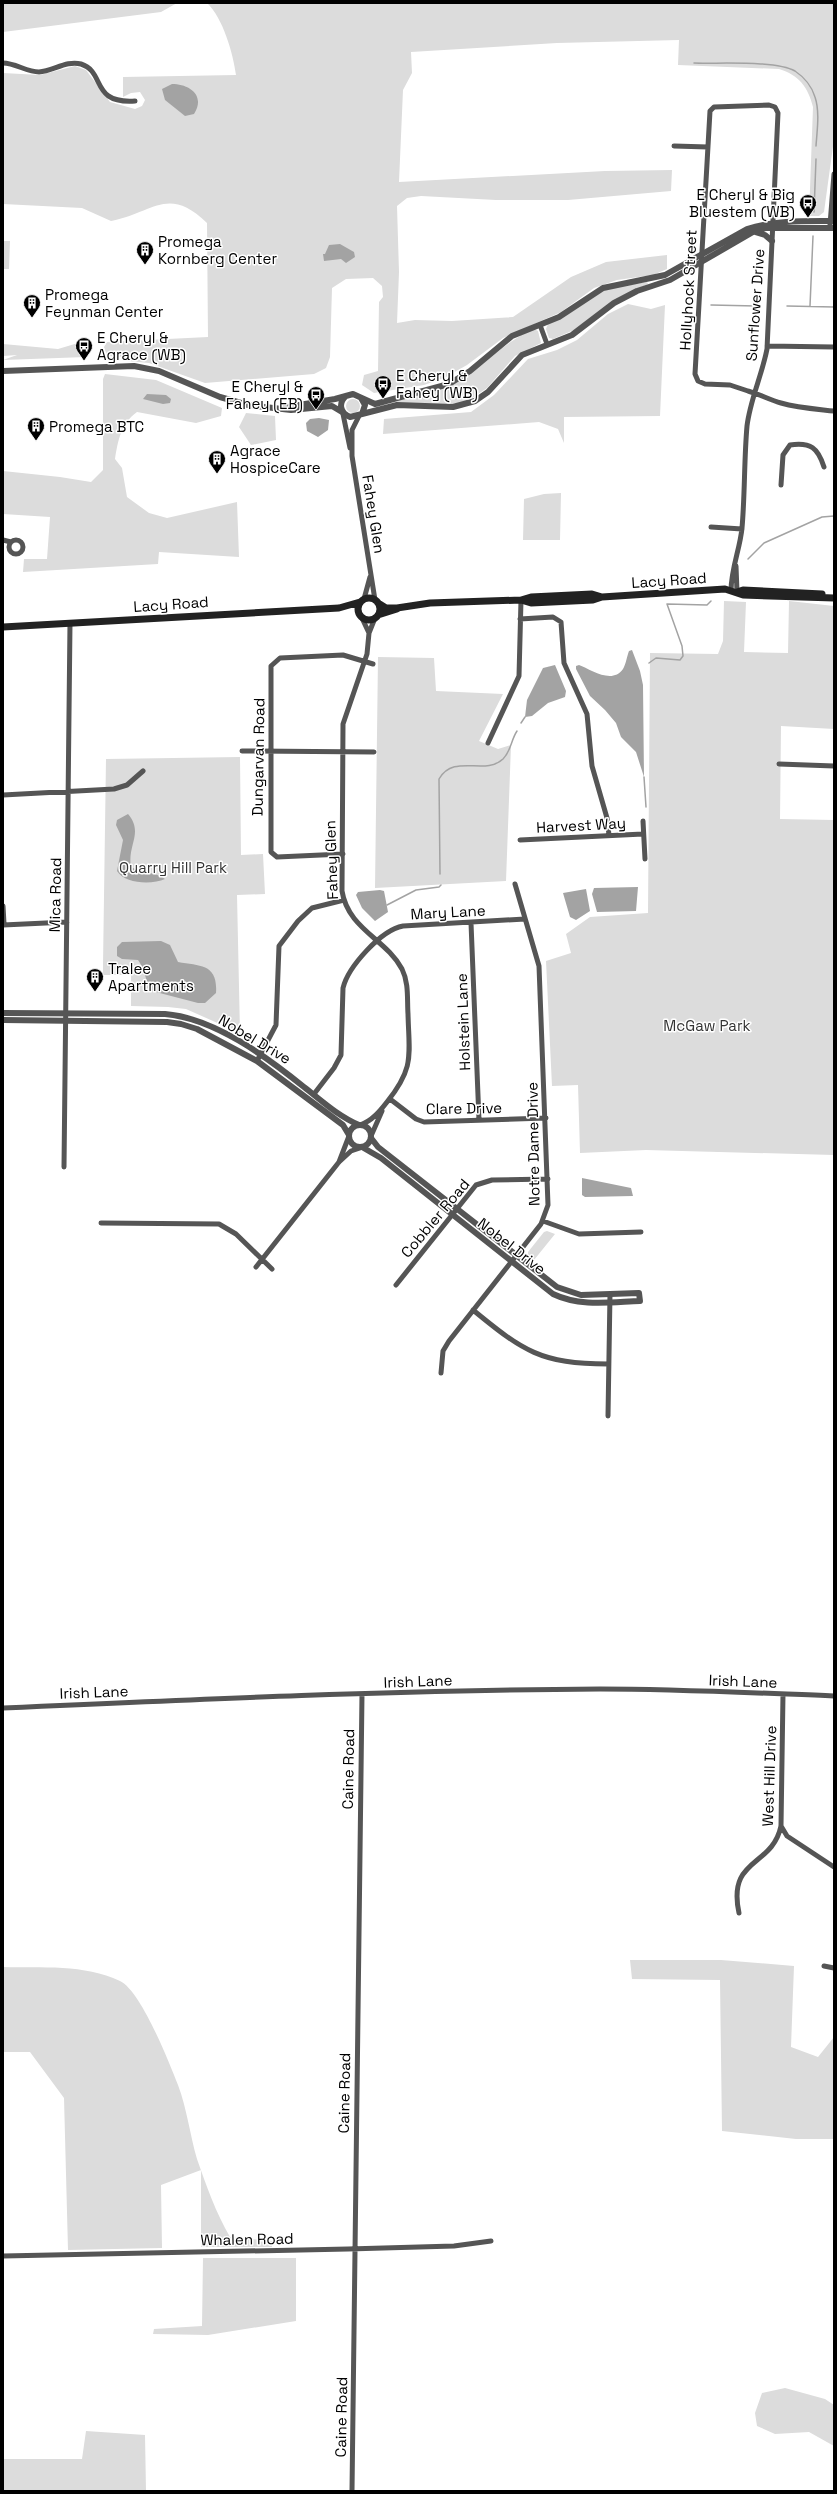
<svg xmlns="http://www.w3.org/2000/svg" width="837" height="2494" font-family="'Space Grotesk',sans-serif">
<style>
.green{fill:#dcdcdc}
.water{fill:#a3a3a3}
.lines{fill:none;stroke-linecap:round;stroke-linejoin:round}
.stream{stroke:#a3a3a3;stroke-width:1.5}
.minor{stroke:#555;stroke-width:5}
.tertiary{stroke:#555;stroke-width:6}
.secondary{stroke:#222;stroke-width:7}
.labels{text-anchor:middle;dominant-baseline:central;stroke-width:3;stroke-linejoin:round;paint-order:stroke}
.poi-label{font-size:15px;fill:#000;stroke:#fff;text-anchor:start}
.street-label{font-size:15px;fill:#000;stroke:#fff}
.park-label{font-size:15px;fill:#333;stroke:#fff}
</style>
<rect width="100%" height="100%" fill="#fff"/>
<path class="green" d="M3,3H177L161,12L3,32Z
M207,3H834V139L824,212L819,216H809L813,107C808,87 799,75 779,69L678,65L679,40L557,43L411,52L412,73L403,90L399,182L605,171L672,170L671,191L568,200H496L421,196L407,198L397,206L399,272L397,323L415,320L452,321L513,317L571,277L606,262L667,255V269L653,275L617,280L594,288L561,312L503,338L467,365L444,378L424,385L374,393L362,385L364,375L378,371L379,302L383,297L382,286L373,278L346,279L332,288L330,357L326,368L314,374L205,383L149,363L127,361V357L107,356L104,347L107,342L208,337L207,223C168,185 153,213 111,221L82,208L3,204V73L40,75L75,66L86,70L110,102L135,109L142,106L145,100L140,92L131,93L123,97V77L236,75C233,53 223,18 207,3Z
M3,241H10L9,269H3Z
M647,282L648,284L619,297L574,330L553,339L549,338L546,329L548,324C568,316 582,299 601,291C615,286 632,285 647,282Z
M628,304L651,309L665,305L660,416L564,417V443L558,429L539,422L383,434L384,419L471,412L494,395L528,359L557,350L577,340L608,314Z
M534,329L538,331L541,343L515,356L487,388L468,401L453,404L395,403C402,397 439,391 452,384C482,370 502,342 534,329Z
M78,343L86,357L3,360L17,355L3,356V344L58,349Z
M105,374L156,380L222,408L221,416L196,423L137,412C121,423 118,441 115,459L122,468L127,497L149,513L167,518L237,502L239,557L159,552L158,564L23,572L24,559H47L50,517L3,514V471L60,477L91,482L103,470V379Z
M346 406a7 7 0 1 1 14 0a7 7 0 1 1-14 0Z
M246,413L275,416L276,440L251,445L239,427Z
M561,493L560,540H523L524,499L544,494Z
M724,601L746,602L744,652L788,653L789,601L834,606V729L781,726L780,819L834,820V1155L646,1150L580,1153L578,1085L552,1086L546,961L571,953L566,934L590,917L648,913L650,653L718,654L723,641Z
M378,657L434,658L436,691L503,694L479,741L498,749L511,745L506,881L375,888Z
M240,757L241,855L263,854L265,894L237,895L240,1033L186,1009L168,1007L131,1006V975H103V965L106,759Z
M547,1231L555,1234L534,1260L528,1256V1252L544,1232Z
M630,1960H721L794,1966L791,2047L818,2057L834,2037V2139H796L722,2131L720,1980L632,1979Z
M3,1967C42,1968 84,1964 120,1981C141,1991 169,2062 178,2085C187,2109 190,2135 197,2159C206,2185 216,2213 230,2237L272,2241V2247H201V2170L161,2185L162,2248L68,2250L64,2098L30,2052H3Z
M203,2258H296V2321L208,2335L153,2334L154,2329L202,2326Z
M785,2388L825,2399L834,2405V2446L809,2432L775,2434L757,2426L755,2413L762,2393Z
M86,2431L145,2435L146,2491H3V2459H82Z"/>
<path class="water" d="M172,84C189,84 206,95 194,114L185,116L165,100L162,89Z
M340,244L354,252L355,257L346,263L341,259L324,261L323,254H325L329,245Z
M147,394L166,395L171,399L170,403L163,404L143,399Z
M319,418L329,420L328,430L318,437L307,431L306,423L310,419Z
M632,650L640,671L643,685L644,777L636,752L621,737L616,723L605,710L590,696L576,669V666L579,665C590,669 612,685 623,669C626,664 627,656 629,651Z
M555,665L566,691L565,697L548,703L532,716L525,717L527,700L543,668Z
M128,814C144,833 127,845 131,867C142,873 156,872 165,879C152,885 125,884 117,871L123,840L116,825L117,820Z
M638,887L636,911L597,912L592,894L594,888Z
M586,889L590,911L576,920L570,917L563,893Z
M380,890L384,891L388,912L375,921L362,908L356,895L358,892Z
M161,941L170,945L178,962C201,966 218,964 216,993L205,1003H198L152,991C145,983 146,970 138,960L122,959L117,956V947L122,942Z
M582,1178L631,1188L633,1196L585,1197L582,1195Z"/>
<g class="lines">
<path class="stream" d="M694,63C718,64 776,60 795,71C804,77 812,87 815,97C820,112 817,131 816,146
M814,212L816,159
M711,305L756,306
M787,306L834,307
M810,306L813,236
M748,559L764,543L822,517L834,516
M649,663L656,658L680,660L683,656L682,646L667,604L707,605L711,601
M521,723L525,717
M644,777L646,807
M440,874L439,779C454,753 485,776 503,759C511,751 511,740 517,731
M387,905L416,890L439,887L441,885"/>
<path class="minor" d="M3,63C15,63 27,72 39,72C53,71 67,60 81,64C106,72 90,104 135,101
M674,146L708,147
M830,225L834,174
M540,325L547,344
M767,346L834,347
M343,414L350,448
M359,416L352,430V456L375,600
M781,485L783,455L790,445C811,442 818,448 824,467
M711,527L742,529
M3,540L11,542
M9 547a7 7 0 1 1 14 0a7 7 0 1 1-14 0Z
M736,566L737,592
M731,591C731,569 740,549 742,528C745,494 744,460 747,426C750,400 762,375 767,349L778,113L775,107L769,105L714,107L710,111L695,374L698,381L705,384L730,385L748,391C759,394 770,400 781,403C798,408 816,409 834,411
M364,599L370,577
M361,616L369,633
M520,619L553,617L561,622L564,663L587,714L592,766L607,818L609,835
M488,743L519,676L521,600
M242,751L374,752
M779,764L834,766
M3,795L114,789L127,785L143,771
M643,821L645,859
M520,840L643,834
M343,854L277,857L271,852V666L280,658L343,655L373,664
M3,906L4,924
M471,923L479,1120
M3,925L67,922
M257,1061L276,1025L279,946L298,921L312,908L344,900
M314,1094L334,1068L341,1055L343,988C348,967 381,930 403,926L525,919
M390,1099L416,1119L424,1122L546,1118
M360,1125C372,1121 380,1111 387,1102C415,1067 409,1055 408,1014C407,999 409,983 402,969C386,939 348,929 342,891L343,724L367,654L369,633L375,618
M371,1136L382,1111
M339,1162L349,1136
M64,1167L70,623
M543,1221L579,1234L641,1232
M101,1223L219,1224L236,1234L272,1269
M256,1267L339,1162L351,1151L360,1148
M396,1285L476,1185L492,1180L548,1179
M473,1310C523,1351 541,1364 608,1364
M441,1373L443,1351L449,1341L541,1224L548,1205L539,966L515,884
M608,1416L610,1294
M3,1708C202,1699 401,1690 600,1689C678,1689 756,1693 834,1696
M781,1826L787,1836L834,1867
M739,1913C727,1857 772,1868 781,1826L783,1694
M824,1966L834,1968
M3,2256L348,2249L454,2246L491,2241
M352,2491L362,1694"/>
<path class="tertiary" d="M755,232L765,235L772,241
M3,371L134,366L159,371L220,397L248,405L291,410L332,406L342,412
M346,396C338,403 340,413 350,417L362,414L365,405L361,398
M281,408L335,399L353,394L375,404L449,384L470,371L512,336L559,317L603,288L665,275L747,229C776,220 804,221 834,221
M362,414L397,405L453,407L475,401L488,392L522,355L572,335L614,303L637,291L670,280L753,232L766,228H834
M3,1013L165,1014C214,1018 267,1057 304,1087C322,1101 338,1116 359,1125
M3,1020L167,1022L181,1024L197,1029L257,1061L343,1125L349,1135
M349 1136a11 11 0 1 1 22 0a11 11 0 1 1-22 0Z
M362,1147L381,1158L553,1294C580,1307 611,1302 640,1301L639,1293L581,1295L557,1287L378,1147L371,1138"/>
<path class="secondary" d="M737,592L743,590L822,594
M602,597L725,589L743,595L834,598
M358 609a11 11 0 1 1 22 0a11 11 0 1 1-22 0Z
M378,603L386,608H397L430,603L521,600L531,603L593,600L602,597L592,594L531,597L521,600
M378,615L397,609
M3,627L339,608L360,602"/>
</g>
<defs>
<g id="bus-pin" transform="scale(0.9)"><path d="M0 17L-7.5 6A9.5 9.5 0 1 1 7.5 6Z" fill="#000" stroke="#fff"/><path d="M-5-6H5V4H4V6H2V4H-2V6H-4V4H-5ZM-3.5-4V0h7V-4ZM-3.5 1.2v1.5H-2V1.2ZM2 1.2v1.5H3.5V1.2Z" fill="#fff"/></g>
<g id="building-pin" transform="scale(0.9)"><path d="M0 17L-7.5 6A9.5 9.5 0 1 1 7.5 6Z" fill="#000" stroke="#fff"/><path d="M-4-6H4V6H1V3H-1V6H-4ZM-2.5-4.3h1.7v1.8h-1.7ZM.8-4.3h1.7v1.8H.8ZM-2.5-1h1.7V.8h-1.7ZM.8-1h1.7V.8H.8Z" fill="#fff"/></g>
</defs>
<g fill-rule="evenodd">
<use href="#bus-pin" x="808" y="203"/>
<use href="#building-pin" x="145" y="250"/>
<use href="#building-pin" x="32" y="303"/>
<use href="#bus-pin" x="84" y="346"/>
<use href="#bus-pin" x="383" y="384"/>
<use href="#bus-pin" x="316" y="395"/>
<use href="#building-pin" x="36" y="426"/>
<use href="#building-pin" x="217" y="459"/>
<use href="#building-pin" x="95" y="977"/>
</g>
<g class="labels">
<g class="poi-label">
<text x="795" y="194" text-anchor="end">E Cheryl &amp; Big<tspan x="795" dy="17">Bluestem (WB)</tspan></text>
<text x="158" y="241">Promega<tspan x="158" dy="17">Kornberg Center</tspan></text>
<text x="45" y="294">Promega<tspan x="45" dy="17">Feynman Center</tspan></text>
<text x="97" y="337">E Cheryl &amp;<tspan x="97" dy="17">Agrace (WB)</tspan></text>
<text x="396" y="375">E Cheryl &amp;<tspan x="396" dy="17">Fahey (WB)</tspan></text>
<text x="303" y="386" text-anchor="end">E Cheryl &amp;<tspan x="303" dy="17">Fahey (EB)</tspan></text>
<text x="49" y="426">Promega BTC</text>
<text x="230" y="450">Agrace<tspan x="230" dy="17">HospiceCare</tspan></text>
<text x="108" y="968">Tralee<tspan x="108" dy="17">Apartments</tspan></text>
</g>
<g class="street-label">
<text transform="translate(688 290) rotate(-87)">Hollyhock Street</text>
<text transform="translate(755 305) rotate(-86)">Sunflower Drive</text>
<text transform="translate(374 514) rotate(81)">Fahey Glen</text>
<text transform="translate(669 580) rotate(-4)">Lacy Road</text>
<text transform="translate(171 604) rotate(-4)">Lacy Road</text>
<text transform="translate(258 757) rotate(-89)">Dungarvan Road</text>
<text transform="translate(581 825) rotate(-3)">Harvest Way</text>
<text transform="translate(331 860) rotate(-92)">Fahey Glen</text>
<text transform="translate(55 895) rotate(-89)">Mica Road</text>
<text transform="translate(448 912) rotate(-3)">Mary Lane</text>
<text transform="translate(463 1022) rotate(-92)">Holstein Lane</text>
<text transform="translate(255 1039) rotate(31)">Nobel Drive</text>
<text transform="translate(464 1108) rotate(-1)">Clare Drive</text>
<text transform="translate(533 1144) rotate(-91)">Notre Dame Drive</text>
<text transform="translate(435 1218) rotate(-50)">Cobbler Road</text>
<text transform="translate(512 1246) rotate(38)">Nobel Drive</text>
<text transform="translate(418 1681) rotate(-2)">Irish Lane</text>
<text transform="translate(743 1681) rotate(2)">Irish Lane</text>
<text transform="translate(94 1692) rotate(-2)">Irish Lane</text>
<text transform="translate(348 1769) rotate(-89)">Caine Road</text>
<text transform="translate(769 1776) rotate(-88)">West Hill Drive</text>
<text transform="translate(344 2093) rotate(-89)">Caine Road</text>
<text transform="translate(247 2239) rotate(-1)">Whalen Road</text>
<text transform="translate(341 2417) rotate(-89)">Caine Road</text>
</g>
<g class="park-label">
<text x="173" y="867">Quarry Hill Park</text>
<text x="707" y="1025">McGaw Park</text>
</g>
</g>
<rect width="837" height="2494" fill="none" stroke="#000000" stroke-width="8"/>
</svg>
